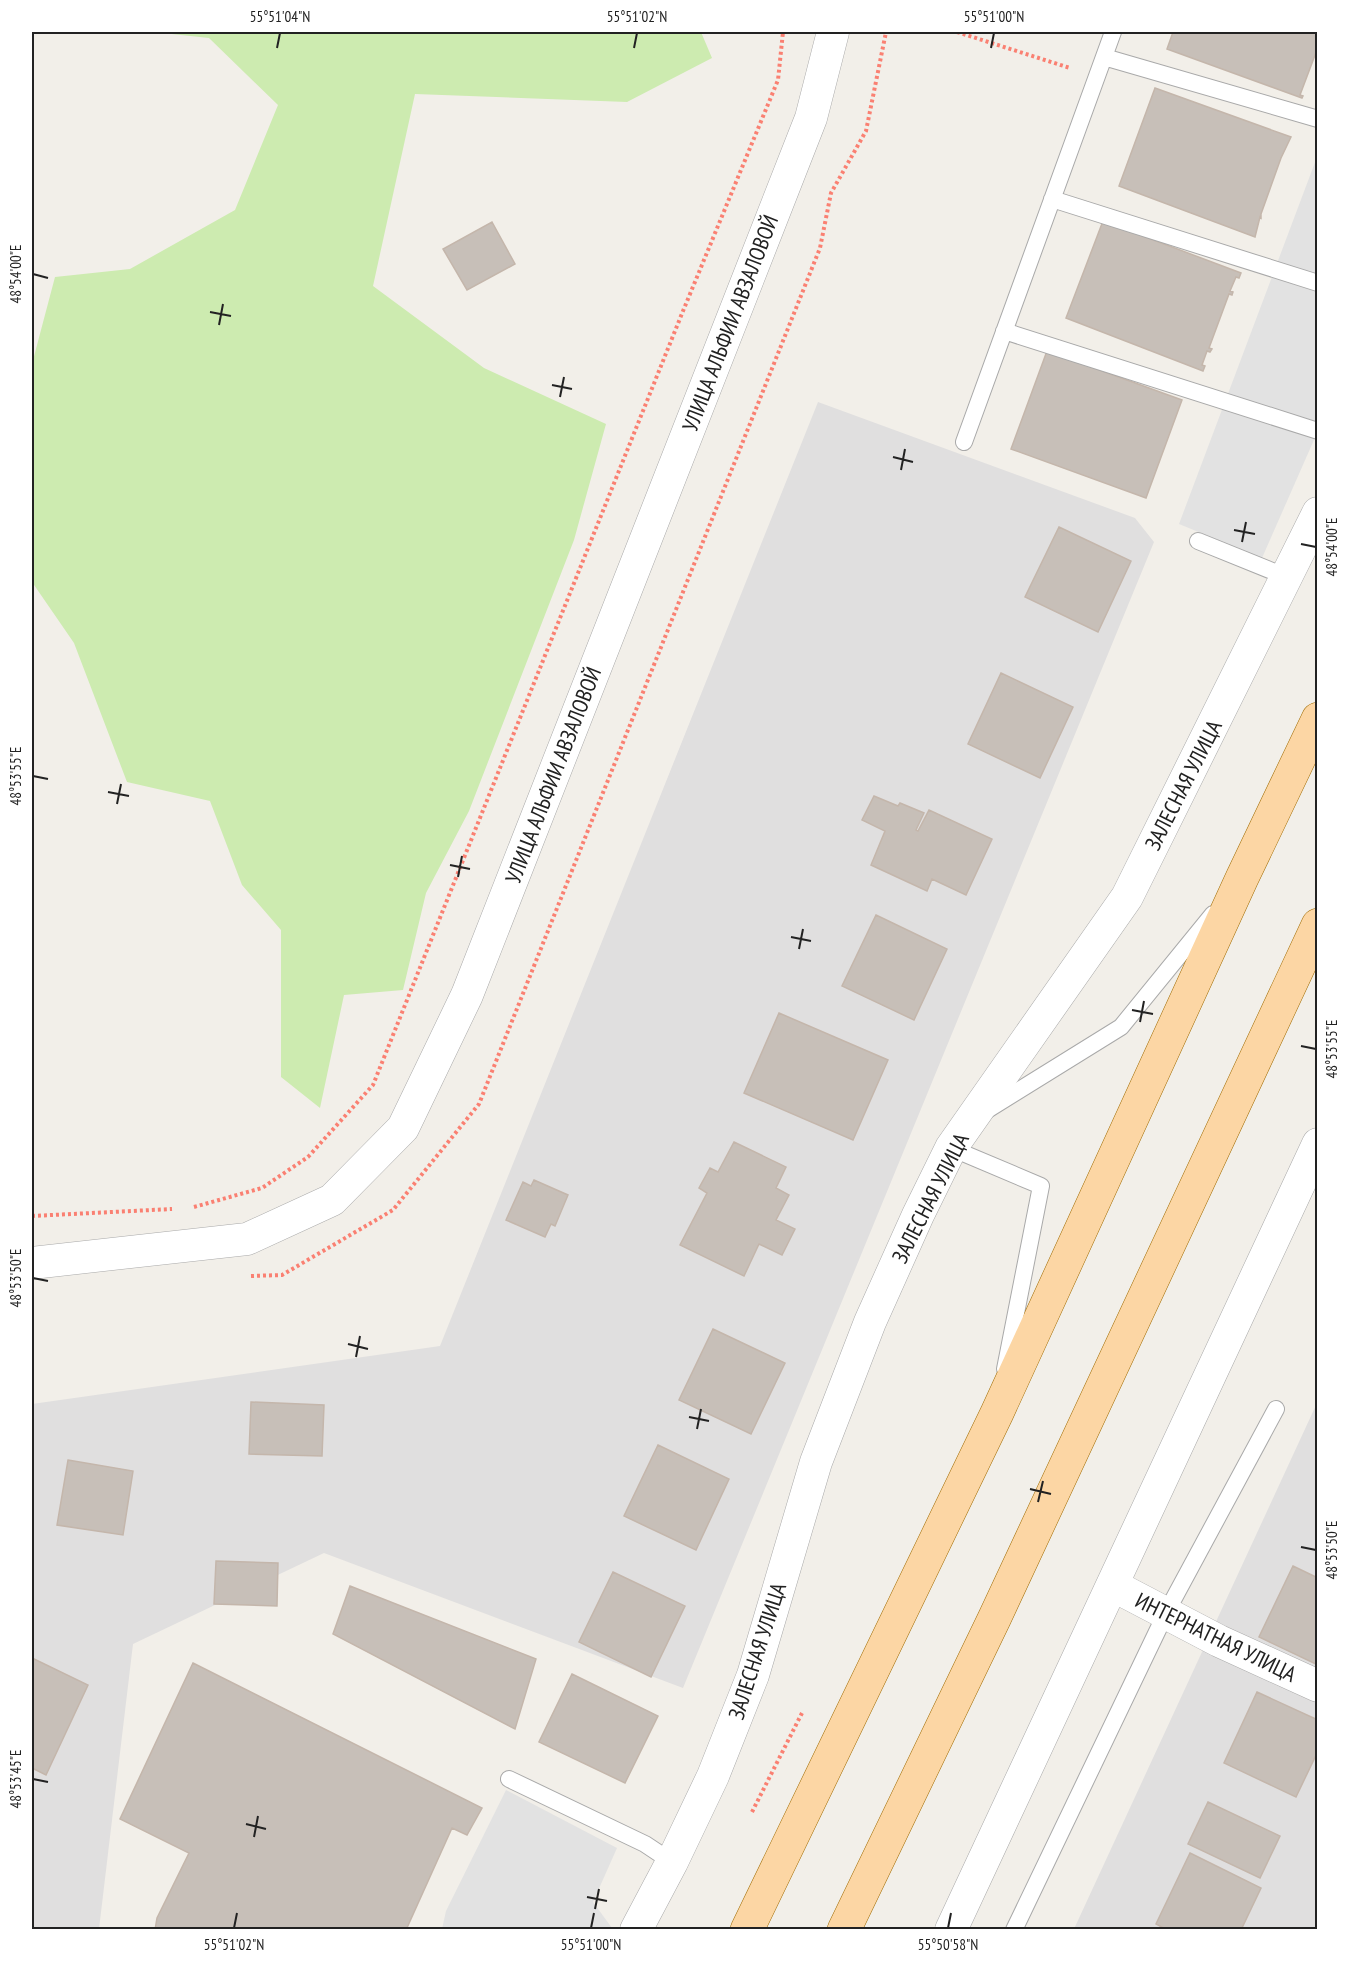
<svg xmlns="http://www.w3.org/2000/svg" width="1349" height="1961" font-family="'PT Sans Narrow',sans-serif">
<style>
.residential{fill:#e0dfdf}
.grass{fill:#cdebb0}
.parking{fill:#e2e2e2}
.building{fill:#c7bfb8;stroke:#c4b6ab;stroke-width:1.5}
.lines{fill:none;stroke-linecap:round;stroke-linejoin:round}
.lane-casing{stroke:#a9a9a9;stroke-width:18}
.street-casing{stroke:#a9a9a9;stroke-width:33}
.primary-casing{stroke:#a06b00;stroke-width:34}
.path{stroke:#fa8072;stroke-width:4;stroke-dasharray:3 3;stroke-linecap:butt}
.lane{stroke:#fff;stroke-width:16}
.street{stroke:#fff;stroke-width:32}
.primary{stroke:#fcd6a4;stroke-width:33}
.ticks{fill:none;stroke:#222;stroke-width:2}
.labels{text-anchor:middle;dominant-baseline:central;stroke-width:4.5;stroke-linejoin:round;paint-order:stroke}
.street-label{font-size:22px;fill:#222;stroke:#fff}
.neatline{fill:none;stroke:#222;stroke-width:2}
.ticks-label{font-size:15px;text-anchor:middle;fill:#222}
</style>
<rect width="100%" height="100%" fill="#f2efe9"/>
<path class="residential" d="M818,402L1135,518L1154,542L683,1688L324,1553L133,1644L99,1929H32V1404L440,1346Z
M1317,1403V1929H1074Z"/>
<path class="grass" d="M153,32H701L712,58L627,102L415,94L373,286L484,368L606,424L574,540L469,811L426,893L403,990L344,995L320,1108L281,1077V930L242,885L210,801L127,782L74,643L32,582V364L55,277L130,269L235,210L278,105L209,38Z"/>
<path class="parking" d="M1317,157V433L1262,558L1179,524Z
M506,1790L617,1848L593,1902L612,1928L611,1929H442L446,1911Z"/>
<path class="building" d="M1173,32H1318V47L1300,95L1303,96L1302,98L1167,49Z
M1155,88L1291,137L1281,158L1261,214V218L1260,217L1255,237L1119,186Z
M1103,221L1241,273L1239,278L1236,277L1230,291L1233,292L1232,295L1229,294L1209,348L1212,349L1210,352L1207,351L1202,365L1205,366L1203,371L1066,318Z
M492,222L515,264L467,290L443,249Z
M1047,351L1182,400L1146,498L1011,449Z
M1059,527L1131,561L1098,632L1025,597Z
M1001,673L1073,707L1040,778L968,744Z
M874,796L898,806L900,803L924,813L916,830L918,831L929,810L992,839L966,895L932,879L927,891L871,865L885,831L862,820Z
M876,915L947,949L914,1020L842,986Z
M779,1013L888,1060L853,1140L744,1093Z
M734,1142L786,1167L776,1188L789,1195L776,1220L795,1229L782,1255L759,1244L744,1276L680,1245L707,1193L699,1188L710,1168L718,1172Z
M534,1180L568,1195L555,1226L551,1224L545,1237L506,1220L523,1182L531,1186Z
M713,1329L785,1363L751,1434L679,1400Z
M251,1402L324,1405L322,1456L249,1454Z
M658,1445L729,1479L696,1550L624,1516Z
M68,1460L133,1471L123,1535L57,1525Z
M216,1561L278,1563L277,1606L214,1604Z
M1293,1566L1318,1578V1665L1259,1637Z
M613,1572L685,1606L651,1677L579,1642Z
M350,1586L536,1659L515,1729L333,1634Z
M32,1658L88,1685L46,1775L32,1768Z
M193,1663L482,1808L467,1835L452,1828L406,1930H155L157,1918L189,1853L120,1819Z
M572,1674L658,1716L625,1783L539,1742Z
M1257,1692L1318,1720V1751L1296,1797L1224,1763Z
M1208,1802L1280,1836L1260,1878L1188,1844Z
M1190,1853L1261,1888L1241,1930H1167L1156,1924Z"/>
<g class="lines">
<g class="lane-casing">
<path id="lane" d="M1104,57L1318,119
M1052,199L1318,283
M1004,331L1318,431
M964,442L1113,32
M1198,541L1287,577
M984,1112L1121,1027L1213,914
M951,1148L1041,1186L1005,1369
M509,1779L645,1844L672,1862
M1014,1930L1166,1613L1276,1409"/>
</g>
<g class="street-casing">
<path id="street" d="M32,1263L247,1239L332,1200L403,1128L467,995L811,118L833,32
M1114,1586L1219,1641L1318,1686
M636,1930L672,1862L713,1776L753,1675L816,1462L870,1322L918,1215L951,1148L1127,897L1318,513
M951,1930C1075,1668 1197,1406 1318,1144"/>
</g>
<g class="primary-casing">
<path id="primary" d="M747,1930L997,1413L1242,878L1318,719
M844,1930L995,1617L1318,925"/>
</g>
<path class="path" d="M957,32L1070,68
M194,1207L262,1188L308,1157L373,1085L683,311L778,80L783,32
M32,1216L172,1209
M251,1276L282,1275L393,1210L479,1104L820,248L831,193L866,131L886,32
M752,1812L802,1713"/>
<use href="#lane" class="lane"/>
<use href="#street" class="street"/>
<use href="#primary" class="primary"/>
</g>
<path class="ticks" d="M277,48L280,33M634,48L637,33M991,48L994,33M33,274L48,278M210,312L231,316M219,325L223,304M552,385L572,389M560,397L564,377M893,457L913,462M901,470L905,449M1234,530L1255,534M1242,542L1246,522M1301,544L1316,547M33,776L48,779M108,792L129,796M117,804L121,784M450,865L470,869M458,877L462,856M791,937L811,941M799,949L803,929M1132,1010L1153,1014M1140,1022L1144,1001M1301,1046L1316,1049M33,1278L48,1281M348,1344L368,1349M356,1357L360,1336M689,1417L709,1421M697,1429L701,1409M1030,1489L1051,1494M1038,1502L1043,1481M1301,1547L1316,1550M33,1779L48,1782M246,1824L266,1829M254,1837L258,1816M587,1897L607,1901M595,1909L599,1889M234,1928L237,1913M591,1928L594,1913M948,1928L951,1913"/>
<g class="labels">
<g class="street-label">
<text transform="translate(730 323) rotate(-69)">УЛИЦА АЛЬФИИ АВЗАЛОВОЙ</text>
<text transform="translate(553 775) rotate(-69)">УЛИЦА АЛЬФИИ АВЗАЛОВОЙ</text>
<text transform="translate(1183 785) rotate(-63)">ЗАЛЕСНАЯ УЛИЦА</text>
<text transform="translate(930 1198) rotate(-63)">ЗАЛЕСНАЯ УЛИЦА</text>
<text transform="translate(1216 1637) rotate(26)">ИНТЕРНАТНАЯ УЛИЦА</text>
<text transform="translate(757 1651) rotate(-72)">ЗАЛЕСНАЯ УЛИЦА</text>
</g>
</g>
<rect width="1349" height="1961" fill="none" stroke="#ffffff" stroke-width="66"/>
<rect x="33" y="33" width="1283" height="1895" class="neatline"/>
<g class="ticks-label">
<text x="280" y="22">55°51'04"N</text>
<text x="637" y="22">55°51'02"N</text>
<text x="994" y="22">55°51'00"N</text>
<text transform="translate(16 274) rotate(-90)" y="5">48°54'00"E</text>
<text transform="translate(1332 547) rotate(-90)" y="5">48°54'00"E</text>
<text transform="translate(16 776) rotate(-90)" y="5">48°53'55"E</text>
<text transform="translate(1332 1049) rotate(-90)" y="5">48°53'55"E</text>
<text transform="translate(16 1278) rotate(-90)" y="5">48°53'50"E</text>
<text transform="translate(1332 1550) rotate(-90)" y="5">48°53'50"E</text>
<text transform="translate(16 1779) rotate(-90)" y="5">48°53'45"E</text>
<text x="234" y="1950">55°51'02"N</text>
<text x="591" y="1950">55°51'00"N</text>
<text x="948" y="1950">55°50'58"N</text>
</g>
</svg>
